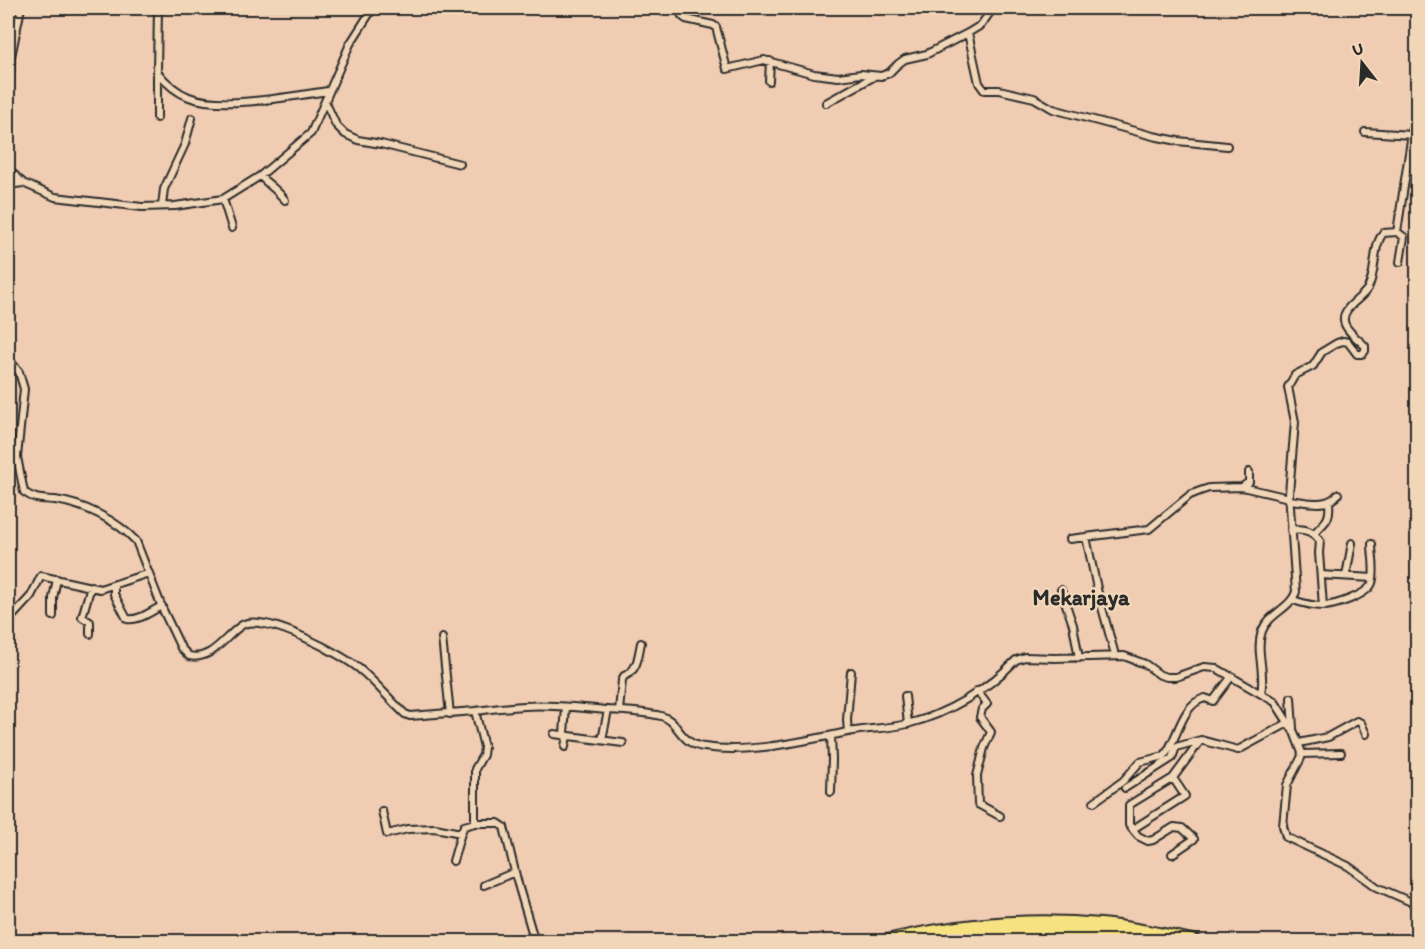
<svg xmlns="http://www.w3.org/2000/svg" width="1425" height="949" font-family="Itim,sans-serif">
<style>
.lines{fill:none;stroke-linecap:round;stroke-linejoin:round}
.street-casing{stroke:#2b2b2b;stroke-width:10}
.highway-casing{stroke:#2b2b2b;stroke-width:16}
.street{stroke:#f1d6b8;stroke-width:6}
.highway{stroke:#f6e281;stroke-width:12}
.labels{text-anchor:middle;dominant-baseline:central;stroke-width:5;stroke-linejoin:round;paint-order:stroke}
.quarter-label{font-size:22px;font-weight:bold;fill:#2b2b2b;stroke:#f1d6b8}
</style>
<rect width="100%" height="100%" fill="#f0ccb2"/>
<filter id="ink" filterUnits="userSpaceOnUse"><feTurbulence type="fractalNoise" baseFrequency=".0167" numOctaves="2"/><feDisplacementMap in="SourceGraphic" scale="12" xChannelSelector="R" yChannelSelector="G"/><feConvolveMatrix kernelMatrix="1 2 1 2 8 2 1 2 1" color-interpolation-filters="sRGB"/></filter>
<g filter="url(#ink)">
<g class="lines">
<g class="street-casing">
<path id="street" d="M158,8L157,72C166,83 176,92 189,97C223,110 291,96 328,91
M678,8L682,16L686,19L713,25L716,27L727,69L764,60L814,74L838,77L861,74L881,76L889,73L898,64L905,59L927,54L968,33L981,25L993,8
M1409,9L1410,8
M968,33L979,83L984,90H999L1034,98L1053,109L1153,136L1178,141L1227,146
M769,81L770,61
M325,101L336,125L345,134L358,140L381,144L460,164
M826,103L873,77
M157,118V73
M8,120L11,57L21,8
M1365,132L1412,135
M8,169L23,183
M260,176C269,185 277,190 285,200
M8,185L23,183L55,197L142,207L175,206L223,199L260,176L311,133L350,44L373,8
M223,199L232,228
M162,206L164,189L185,144L192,118
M1397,232L1415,114L1418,112
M8,358L19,372L24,389L17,457L24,492C35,500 42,499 55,500C84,504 116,520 136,541L163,610L181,648L189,656C212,661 225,636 242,625C264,612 345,655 363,672C378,685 391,701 405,714L410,716L475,711
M8,439L17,457
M1249,472V482L1242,487L1289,498
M1289,500C1305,501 1327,509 1338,494
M1291,530C1303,528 1313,530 1320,541L1319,553L1323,606
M1314,534C1323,522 1331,522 1329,503
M1086,537L1098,593L1115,655
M1070,539L1149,529L1190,495L1200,491L1209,488L1242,487
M1321,575L1373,578
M1346,576L1352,543
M114,585V594L127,619C139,621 151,611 162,606
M1061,590L1073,625L1079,658
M1293,600C1302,603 1313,606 1322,606C1334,606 1368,595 1372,583C1376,571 1372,557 1372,544
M53,616V598L57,579
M8,621L31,596L41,576L100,589L149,573
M90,634V622L82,617L91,586
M442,638L450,714
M977,691L987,704L982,709L980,717L991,732L984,748L977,776L978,804L1000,816
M1261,693C1266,672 1255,651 1262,631C1269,613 1290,609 1296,592L1289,493L1295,422L1288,387L1295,375L1313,366L1322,352L1337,343L1343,341L1348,342L1357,354H1362L1365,351V346C1359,340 1345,330 1344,321C1342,307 1362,299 1368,288C1377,271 1372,248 1383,233L1397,232L1404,237L1400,262
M905,696L908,724
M1291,698L1293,728
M619,711L622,680L624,676C638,671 638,656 641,643
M848,732L847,720L851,672
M554,734L623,743
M564,734L566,707
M602,740L608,710
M1299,743L1328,737L1357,721L1361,723L1366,734
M565,747L567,735
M1302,754L1341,753
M1125,788L1172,758L1176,747L1201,740
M831,792L832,759L831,737
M1094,802L1123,781L1140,762L1164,756C1178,740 1181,704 1205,698L1213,701L1232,676
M382,811L387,834L408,829L435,828L461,833L464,826L475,823
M1133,829L1185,796L1173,778
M1172,854L1194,839L1182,828L1174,827L1153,840L1148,841L1138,836L1129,825V805L1173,778L1201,740L1238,750L1288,723
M453,861L461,833
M484,885L515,872
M535,942L519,888L504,827L498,823H475V769L483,755L484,747L475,711C492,709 508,707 525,706C552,704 580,708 607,710C625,711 644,712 661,716C679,720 679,744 704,747C750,754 803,741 848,732C868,728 888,729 907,724C948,714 987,690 1016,660L1025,657L1055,658L1124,656L1145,664L1160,675L1167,677H1176L1204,667L1216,668L1275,702L1294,732L1302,753L1301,758L1287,785L1283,826L1286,837L1348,866L1377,887L1418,905"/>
</g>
<g class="highway-casing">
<path id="highway" d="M883,942C954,925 1028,918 1101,925C1133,928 1165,935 1196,942
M938,942C1006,928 1078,929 1146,942"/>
</g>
<use href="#street" class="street"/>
<use href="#highway" class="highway"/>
</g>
</g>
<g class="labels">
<g class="quarter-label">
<text x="1081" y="597">Mekarjaya</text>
</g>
</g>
<rect width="1425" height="949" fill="none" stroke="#f1d6b8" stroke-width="30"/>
<rect x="15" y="15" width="1395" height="919" fill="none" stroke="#2b2b2b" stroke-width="2" filter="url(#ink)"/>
<g transform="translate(1362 63) rotate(343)" stroke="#f1d6b8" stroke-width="4.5" paint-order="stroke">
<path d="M0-4.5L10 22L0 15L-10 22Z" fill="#2b2b2b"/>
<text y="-9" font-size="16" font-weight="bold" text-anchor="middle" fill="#2b2b2b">U</text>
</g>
</svg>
